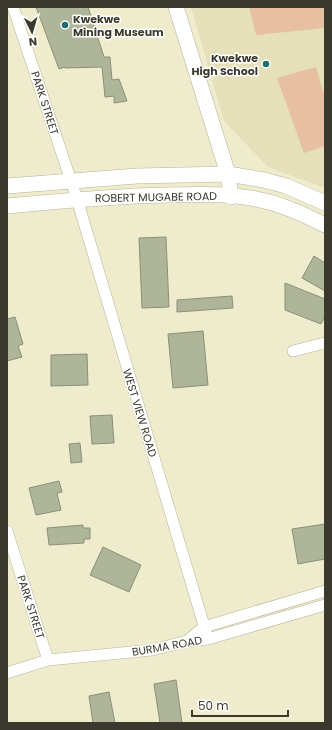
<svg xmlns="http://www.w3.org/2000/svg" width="332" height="730" font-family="Poppins,sans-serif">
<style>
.built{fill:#e5dfba}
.green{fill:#e6c0a1}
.building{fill:#aeb599;stroke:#8a9176}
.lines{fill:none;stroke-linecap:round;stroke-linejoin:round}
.street-casing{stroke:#b9b497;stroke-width:12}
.secondary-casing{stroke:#b9b497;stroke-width:16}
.street{stroke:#fff;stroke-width:11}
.secondary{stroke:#fff;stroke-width:15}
.poi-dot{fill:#216d6d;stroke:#fff;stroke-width:1.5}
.labels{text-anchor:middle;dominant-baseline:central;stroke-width:3;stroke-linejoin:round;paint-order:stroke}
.poi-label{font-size:11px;font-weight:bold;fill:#3b392d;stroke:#fff;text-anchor:start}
.street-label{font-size:11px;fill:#3b392d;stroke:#fff}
</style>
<rect width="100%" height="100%" fill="#efebcd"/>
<path class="built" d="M191,7H325V188L268,167L224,121Z"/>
<path class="green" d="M249,7H325V28L256,35Z
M316,67L325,98V146L304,153L277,78Z"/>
<path class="building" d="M36,7H88L104,57H110L112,80L119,79L127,101L114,103V96L105,97L102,67L65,68V67L59,69Z
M166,237L169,307L142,308L139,238Z
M314,256L325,263V291L302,278Z
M285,283L325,299V316L321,324L285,310Z
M232,296L233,308L177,312V300Z
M15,317L23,344L18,346L22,357L7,361V319Z
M203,331L208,385L173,388L168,334Z
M87,354L88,385L51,386V355Z
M112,415L114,443L92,444L90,416Z
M80,443L82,462L71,463L69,444Z
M59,481L62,492L57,493L61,510L36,515L29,488Z
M325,524V559L298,564L292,529Z
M83,525V528H90V539H84V543L49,545L47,528Z
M103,547L141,565L129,592L90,575Z
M176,680L182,723H160L154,684Z
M109,692L115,723H93L89,696Z"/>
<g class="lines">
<g class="street-casing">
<path id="street" d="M13,7L77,199L208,639
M293,351L325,343
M7,531L48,660
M187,641L204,627L325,591
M7,673L48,660L152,650L187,641L208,639L325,605"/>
</g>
<g class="secondary-casing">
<path id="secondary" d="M176,7L228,174L231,197
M7,186L137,176L228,174L264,180L286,186L325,203
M7,206C60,201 112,196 165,195C199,194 236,193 269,202C288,207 307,216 325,225"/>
</g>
<use href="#street" class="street"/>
<use href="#secondary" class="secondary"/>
</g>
<g class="poi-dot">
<circle cx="65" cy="25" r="4"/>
<circle cx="266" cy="64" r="4"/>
</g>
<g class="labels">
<g class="poi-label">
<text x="73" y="19">Kwekwe<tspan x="73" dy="13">Mining Museum</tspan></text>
<text x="258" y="58" text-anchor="end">Kwekwe<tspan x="258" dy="13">High School</tspan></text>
</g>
<g class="street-label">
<text transform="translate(45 103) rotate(72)">PARK STREET</text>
<text transform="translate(156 197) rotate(-1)">ROBERT MUGABE ROAD</text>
<text transform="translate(140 413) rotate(73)">WEST VIEW ROAD</text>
<text transform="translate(31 607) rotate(72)">PARK STREET</text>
<text transform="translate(167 646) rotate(-10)">BURMA ROAD</text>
</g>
</g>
<rect width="332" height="730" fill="none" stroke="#3b392d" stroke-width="16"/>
<g transform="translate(32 32) rotate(175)" stroke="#ffffff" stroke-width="3" paint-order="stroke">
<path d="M0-3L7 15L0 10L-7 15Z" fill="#3b392d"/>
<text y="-6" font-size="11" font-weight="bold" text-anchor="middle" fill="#3b392d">N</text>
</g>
<path d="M192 710v6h96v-6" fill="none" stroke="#3b392d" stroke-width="2"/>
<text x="198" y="710" font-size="12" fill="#3b392d" stroke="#ffffff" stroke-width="3" paint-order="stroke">50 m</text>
</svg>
